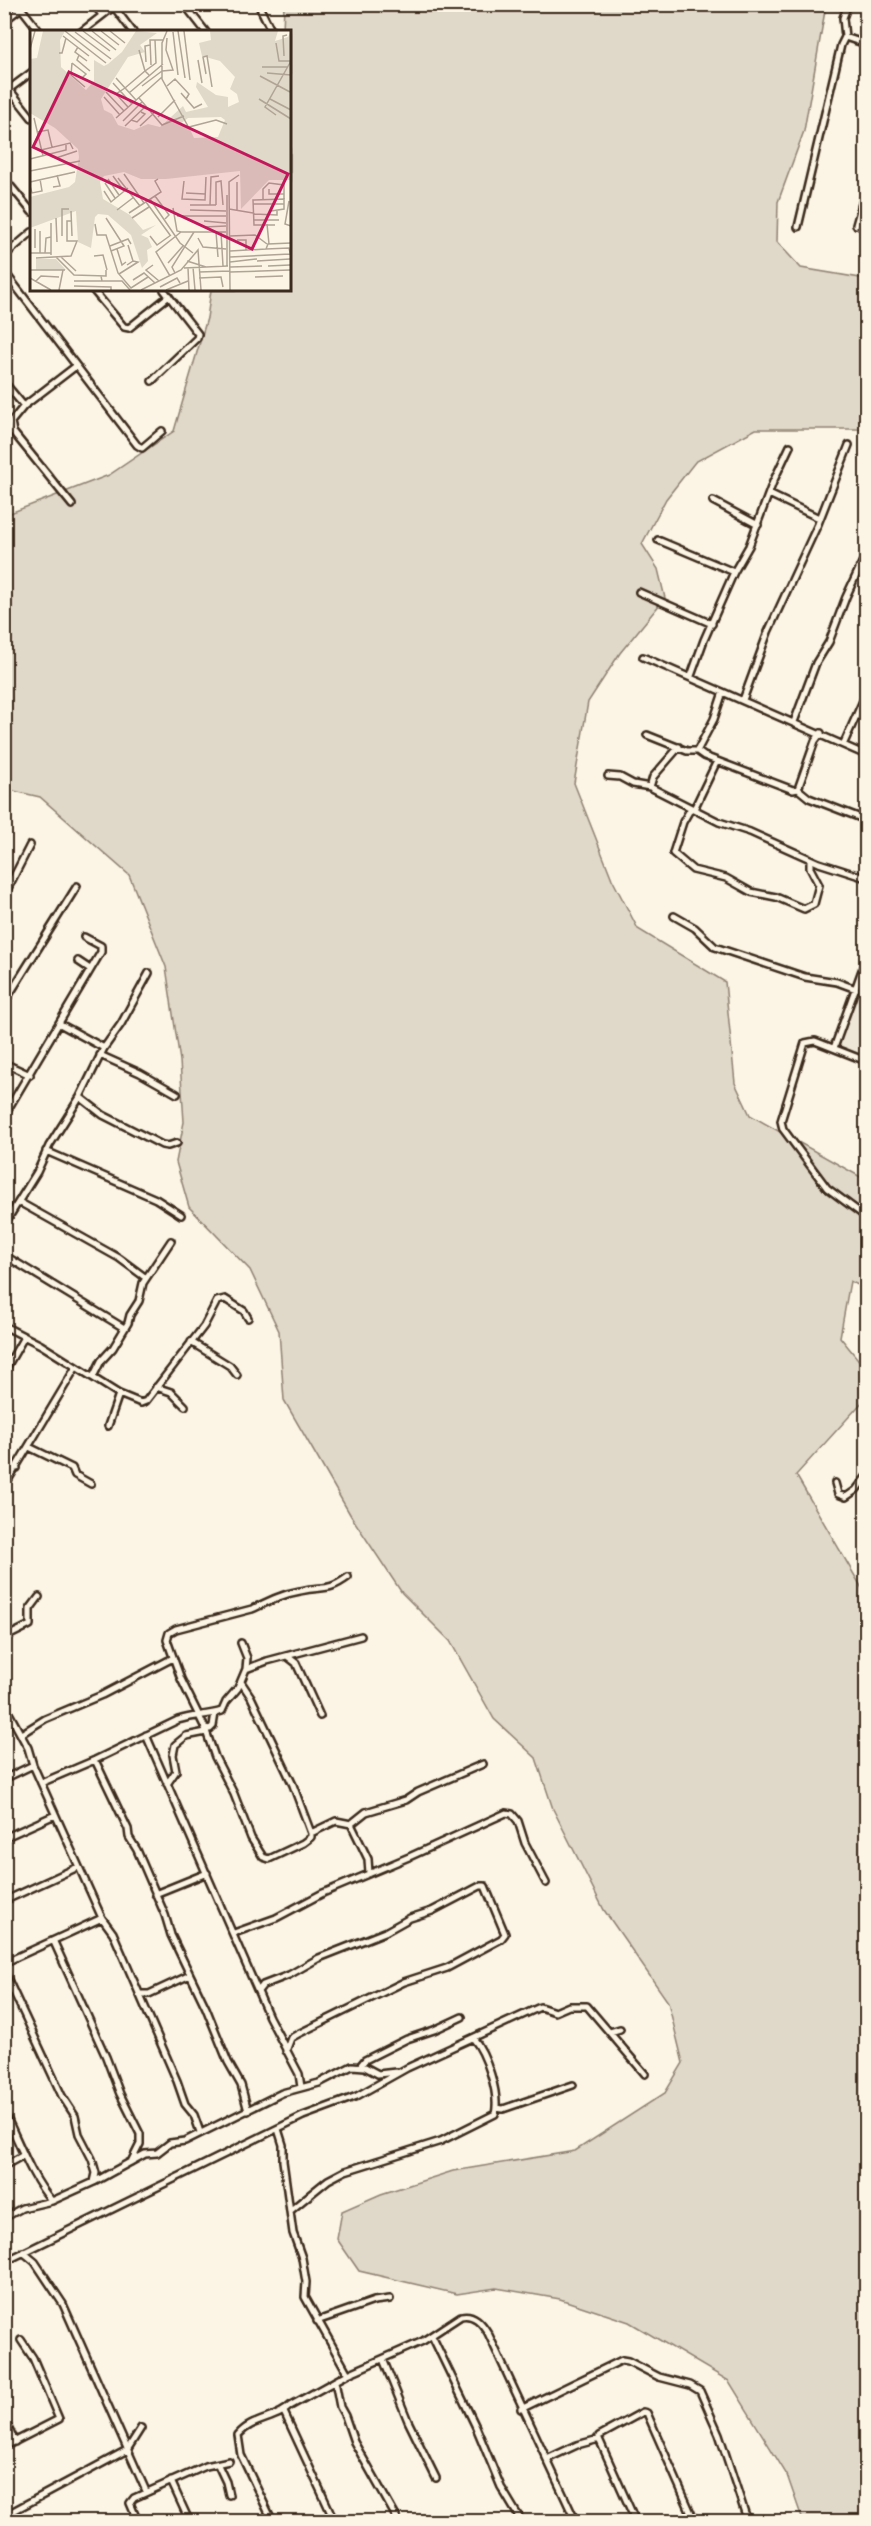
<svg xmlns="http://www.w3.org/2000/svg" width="871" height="2526" font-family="'Architects Daughter',sans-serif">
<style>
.built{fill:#eee6d6}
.green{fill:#e0d8c8;stroke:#8e8173;stroke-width:1.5}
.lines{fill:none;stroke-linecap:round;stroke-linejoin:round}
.minor-casing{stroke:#3b2a1e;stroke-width:10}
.minor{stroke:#fcf5e5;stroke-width:5}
.inset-road{fill:none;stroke:#afa495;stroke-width:1.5}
.view{fill:#c2185b;fill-opacity:0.15;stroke:#c2185b;stroke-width:3}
.inset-edge{fill:none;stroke:#3b2a1e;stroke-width:3}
</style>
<rect width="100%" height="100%" fill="#fcf5e5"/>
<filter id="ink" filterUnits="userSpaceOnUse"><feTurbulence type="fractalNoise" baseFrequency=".0167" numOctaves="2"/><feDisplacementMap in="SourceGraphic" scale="12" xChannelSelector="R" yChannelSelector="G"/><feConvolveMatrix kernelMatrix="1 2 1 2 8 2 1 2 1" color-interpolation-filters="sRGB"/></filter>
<g filter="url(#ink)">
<path class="built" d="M866,970V1057L839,1048Z"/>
<path class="green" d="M284,5H826L804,131L778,202L777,242L801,268L866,279V429H756L695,462L666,499L642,544L658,569L665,598L620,653L588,702L574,783L612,879L638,929L725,982L735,1083L750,1115L866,1180V1289L850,1281L840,1337L866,1369V1398L796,1475L866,1595V2521H803L787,2475L729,2381L629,2322L560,2299L496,2288L457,2294L359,2271L337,2239L342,2211L381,2194L453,2171L575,2151L665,2093L683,2063L668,2002L604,1910L553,1809L536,1758L494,1719L450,1641L402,1593L351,1516L284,1400L279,1331L250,1270L189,1207L176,1162L184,1122L180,1061L166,967L129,875L40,797L5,789V515L109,475L174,431L207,318L211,290H290V32L283,31Z"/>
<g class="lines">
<g class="minor-casing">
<path id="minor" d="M18,4L40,32
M94,4L102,15
M184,4L206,32
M258,4L270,28
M114,7L133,32
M4,21L21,8
M81,32L117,4
M845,37L843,18L848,4
M9,89L32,118
M4,93L32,72
M4,178L32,212
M856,225L866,189
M798,227L841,45L845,37L866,44
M4,256L32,232
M4,271L137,445L142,448L162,431
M93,290L124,327L129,328L169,296
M152,381L197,338L198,334L164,290
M4,382L24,406L11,422L13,432L72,505
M24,406L76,366
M769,494L819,518
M713,501L758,525
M658,540L734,572
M639,592L712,624
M643,657L866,755
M691,676L704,640L734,572L749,546L773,482L790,446
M743,700L768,632L818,524L849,445
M794,722L816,663L829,642L846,597L866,554
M647,735L687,751H697L704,756L793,790L798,789L809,798L866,820
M844,743L866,694
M697,751L714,719L723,692
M608,776L620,777L633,784L650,787L719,822L750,832L819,863L866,878
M650,787L653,777L679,747
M798,789L815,741L821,733
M691,808L683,822L673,853L693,870L726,878L751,892L776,897L804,909L814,904L819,885L810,868V860
M694,809L717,761
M4,896L30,845
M674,916L695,928L715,947L805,977L837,982L856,989
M78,961L90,969
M4,1003L77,886
M60,1024L104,1048
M834,1048L866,959
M100,1055L140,1073L177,1094
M866,1061L815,1041L805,1043L781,1121L783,1129L827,1188L866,1217
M4,1063L30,1075
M80,1097L103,1115L162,1145L168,1146L177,1143
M4,1116L101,952V946L84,937
M46,1151L156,1199L181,1215
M19,1202L119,1258L146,1278
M4,1225L37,1172L49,1146L80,1097L104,1048L121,1024L149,973
M4,1255L124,1328
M4,1326L41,1345L119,1394L141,1403L146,1401L204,1326L217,1301L225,1299L244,1311L248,1318
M191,1342L230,1366L237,1375
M4,1372L24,1337
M93,1377L101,1361L113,1348L128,1323L130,1315L139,1301L143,1283L171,1241
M156,1387L171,1392L185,1406
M108,1426L119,1394
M29,1447L72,1468L75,1475L91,1484
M4,1469L17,1468
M835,1483L838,1494L846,1497L856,1490L866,1477
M4,1487L76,1367
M348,1577C326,1593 324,1585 300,1591C282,1594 267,1602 252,1609L176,1629L169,1633L167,1640L181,1679L205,1728L215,1757L234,1794L251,1838L263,1857L269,1859L303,1843L311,1837V1833L336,1821L351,1824
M4,1638L30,1625V1609L39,1597
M287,1656L296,1663L320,1716
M246,1669L267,1661L361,1636
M241,1682L251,1697L293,1785L311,1833
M4,1704L28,1748L33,1765L102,1918L113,1933L177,2081L185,2104L194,2115L200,2132
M205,1728L210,1729L213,1726L215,1713
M21,1734L45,1719L102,1695L173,1658
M146,1735L269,2017L299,2074L301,2087
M95,1760L128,1829L129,1837L137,1850L165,1915L171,1935L206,2008L228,2062L241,2085L248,2111
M4,1779L33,1765
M41,1783L95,1760L178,1720C193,1715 206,1716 222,1711L226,1702L238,1688L246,1669L247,1658L241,1643
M167,1784L176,1771L173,1755L175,1745L186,1736L206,1732
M351,1824L366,1812L406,1800L418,1792L483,1764
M351,1824L368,1859L369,1873
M4,1838L55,1815
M155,1894L207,1873
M4,1901L78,1867
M234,1933L276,1918L323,1893L409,1857L506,1813L512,1814L518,1821L525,1843L546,1883
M54,1942L106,2057L120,2094L140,2134V2144L131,2162
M4,1963L102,1918
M4,1971L62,2096L75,2116L79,2134L92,2159L96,2173L94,2182
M259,1990L263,1985L289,1975L319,1958L385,1932L410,1918L432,1911L480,1886H485L505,1934L501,1939L447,1968L404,1982L298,2034L291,2038L286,2051
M139,1994H149L190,1975
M610,2032L620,2029
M360,2066L365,2060L407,2039L434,2030L462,2017
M496,2108L503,2109L573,2085
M4,2112C18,2139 31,2178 52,2201
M278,2129L283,2145V2161L293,2233L302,2258L306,2282L305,2297L348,2374
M4,2166L22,2156
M291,2210L328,2180L345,2171L441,2141L495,2114C500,2094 486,2053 473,2038
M4,2218L22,2208L52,2201L94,2182L145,2154L157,2153L170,2143L185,2141L282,2093L319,2083L352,2066L365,2067L378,2074L396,2072
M23,2252L35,2262L63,2304L146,2491
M4,2262L303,2116L357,2096L407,2068L540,2007L555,2012L569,2006H587L645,2074
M317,2321L374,2301L390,2299
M432,2336L476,2427L501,2487L522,2522
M383,2359L408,2421L436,2478
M335,2381L340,2407L345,2416L354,2442L399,2522
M521,2409L622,2360L628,2361L659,2377L690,2385L700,2391L719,2434L748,2522
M284,2412L335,2522
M4,2417L15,2442
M4,2447L59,2419L33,2358L21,2340
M547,2459L577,2445L599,2439
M218,2465L226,2482L229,2495
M171,2481L187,2516
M4,2516L127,2450L141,2428
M138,2522L130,2503L134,2498L206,2466L229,2461
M273,2522L241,2455L238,2435C252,2418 276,2420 290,2406L348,2374L423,2341L461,2316C474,2313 482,2323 488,2333L576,2522
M636,2522L599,2439V2436L643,2412L647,2413L695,2522"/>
</g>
<use href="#minor" class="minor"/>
</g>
</g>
<g transform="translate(30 30)">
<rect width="261" height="261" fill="#fcf5e5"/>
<path d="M13,1H35L30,10L31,37L56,60L64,51V30L74,36L78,34L92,22L106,1L127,3L110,15L115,22L98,27L71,69L74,80L82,84L88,95L104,100L118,94L130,97L153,76L156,82L178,77L166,57L167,52L186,65L198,67V77L209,72L207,64L200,59L205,47L190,31L172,26L169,13L181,10L180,1H248L245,11L258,7L261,1V150H239L211,179L210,141L136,149H111L94,142L74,146L70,152L73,169L100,185L113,200L126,195L111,205L118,208L122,217L117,220L118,231L112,238L101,205L78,185L68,184L65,187L61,218L48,212L46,181L0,198V167L39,157L45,152L49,127L48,119L25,98L0,83V29L7,28ZM191,87L195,90L188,107L164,108L159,97L149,95L158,88ZM6,229H26L36,240H6Z" fill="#e0d8c8" fill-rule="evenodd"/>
<path class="inset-road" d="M35,1L76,33M53,1L80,21M62,1L86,20M71,1L89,15M80,1L95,13M137,1L132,13V49L159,98M148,1L155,48M154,1L160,50M45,2L81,29M143,2L148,45M33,6L59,26M246,13L249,31H260M48,17L45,22L57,31M0,19L5,1M109,20L115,41L126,33L125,10M29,23H32L36,8M49,25L47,30L60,41M254,26L253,6L257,5M168,30L172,53M116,32L115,16L120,15M42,33L41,45L55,57M42,33L56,44L52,48M121,35L120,10H133M232,37H258M132,41L143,40L136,20L137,8M237,43L261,45M176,44L173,27L177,26L182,57M230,46L260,62M86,48L106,70M83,53L102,74M112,56L132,41M137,56L145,49L159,64L156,69M95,58L115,41L119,45M95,58L86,64L98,77M76,62L94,81M99,63L133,34M151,63L164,78L172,74M74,67L90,85M109,68L132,95L154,86M229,69L261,89M240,69L261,80M246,85L235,77L261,31M128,87L145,70M4,88L13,126M86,88L132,47M101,90L107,92L115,84L111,82M93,91L112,72M95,96L116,76M110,96L124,83M159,97L186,90L197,94M7,102L18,100L22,117M11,120L40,113L43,119M26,128L47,121M0,129L36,120V115M0,141L50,131M94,144L114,173M83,146L94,161M88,148L110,176M78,149L89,165M154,151L152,169L175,170L176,147M0,152L45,142M75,153L85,168M0,156L2,163L12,161L10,149M23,157L30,156L27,145M239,159V164H254M74,161L81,172L98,158M156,163L175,164M125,166L139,185L135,189M120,169L150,213L163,223M233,169V159L239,153L254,155V169M259,171L255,194L261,196M116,172L140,205M223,174H254M160,175H186M180,175L181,147L189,146M186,175V152L191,151L193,175M143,178L147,201L151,202M199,179L223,183M87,180L104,167M160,180L196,181M41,181L42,206M207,181V152M241,181L254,179V169L223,170L224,195H245M99,183L131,162L125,151L128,149M223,184L247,185V180M147,186H196M26,188L27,212M76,188L94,216L81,221M102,188L119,177M224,190H249M174,191L196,193M21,193V225M65,194L67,205H76L88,243L101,258L118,247M237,194L239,214M174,197L196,196M5,199V218M10,201V223M151,202H196M186,202L188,227M191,202L193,236M32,206V179H39M120,206L127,215L141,205M200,206L225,205L237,214M168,208L173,217L196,219M207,210H216V220M80,216L98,209L101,214M87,219L92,235L96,232M236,219L259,218L261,227M200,221L236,219L238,214L261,213M15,223L16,208L21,207M64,226L73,225L77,240M26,227L44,245L76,246V240M31,227L46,241M200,227L260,224M6,228L41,226L47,211H37V191H41M157,231L176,237M227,231L260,229M200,232L227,229M138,233L153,216M97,235L103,231L98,215M123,235L116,240L129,251M197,236V165M238,236L260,235M163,237L165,260M200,237L232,236M154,238L198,236M158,238L159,260M0,240V223H21M0,240H35M169,242L200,241M200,242L260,240M145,243L142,237L164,202M89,244L108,232L103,231M71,246L72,251H92L100,260M140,246L126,222L151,202M225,247L253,246M0,248L21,260M169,248L191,247L193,257M103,250L114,243L125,253M6,251L11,246L29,247M44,251H72M44,256L81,257V260M130,257L147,248L150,253M29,260L33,240M111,260L151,240L168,220L171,260M136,260L158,251M200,260L199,152L209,145"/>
<path class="view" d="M39,42L258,144L222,219L3,117Z"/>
<rect width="261" height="261" class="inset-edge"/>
</g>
<rect width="871" height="2526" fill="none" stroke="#fcf5e5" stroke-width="24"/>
<rect x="12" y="12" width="847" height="2502" fill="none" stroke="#3b2a1e" stroke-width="2" filter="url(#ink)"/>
</svg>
